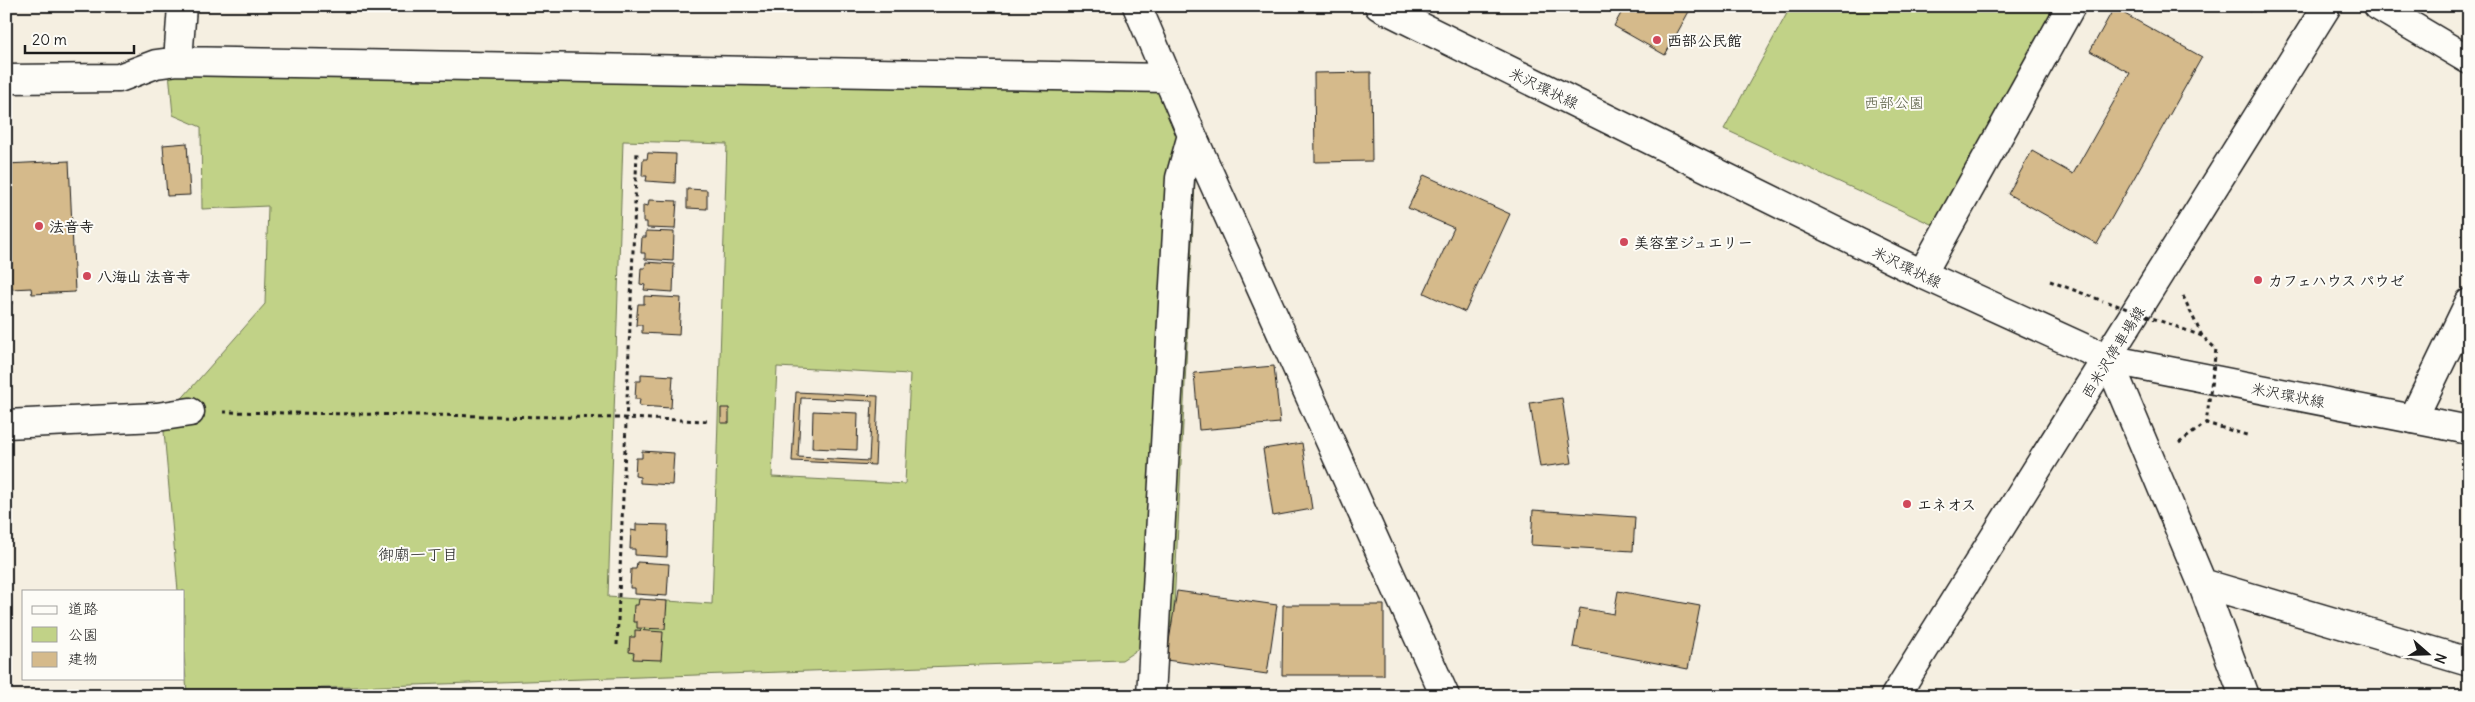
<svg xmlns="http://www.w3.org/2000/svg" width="2475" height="702" font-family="Delius,'Klee One',sans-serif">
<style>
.green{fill:#c1d287;stroke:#6e7752;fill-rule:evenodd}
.building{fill:#d5ba8b;stroke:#1c1c1c;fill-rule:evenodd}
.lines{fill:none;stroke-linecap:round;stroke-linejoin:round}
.minor-casing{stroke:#1c1c1c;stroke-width:31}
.major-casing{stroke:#1c1c1c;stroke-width:31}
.path{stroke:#1c1c1c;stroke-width:3;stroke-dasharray:4 4;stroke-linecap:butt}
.minor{stroke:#fdfcf7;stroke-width:28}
.major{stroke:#fdfcf7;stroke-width:28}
.path-bridge{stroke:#1c1c1c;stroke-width:3;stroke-dasharray:4 4;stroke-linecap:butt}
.poi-dot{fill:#d1495b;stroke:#fdfcf7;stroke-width:2}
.labels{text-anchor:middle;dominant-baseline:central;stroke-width:4;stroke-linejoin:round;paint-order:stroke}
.poi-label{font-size:15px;font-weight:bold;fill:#1c1c1c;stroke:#fdfcf7;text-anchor:start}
.street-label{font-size:15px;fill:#1c1c1c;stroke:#fdfcf7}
.park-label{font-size:15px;fill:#565c41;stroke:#fdfcf7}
.neighbourhood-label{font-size:16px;fill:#1c1c1c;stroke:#fdfcf7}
</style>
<rect width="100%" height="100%" fill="#f5efe1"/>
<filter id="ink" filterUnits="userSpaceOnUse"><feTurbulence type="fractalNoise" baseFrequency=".02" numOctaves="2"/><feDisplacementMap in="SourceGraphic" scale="10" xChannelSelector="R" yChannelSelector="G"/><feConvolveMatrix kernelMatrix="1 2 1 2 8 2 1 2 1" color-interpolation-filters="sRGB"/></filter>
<g filter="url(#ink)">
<path class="green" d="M1791,6H2057L1933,225L1724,129Z
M169,72L1164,81L1195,182L1173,626L1122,660L187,693L184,656V591H178L163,420L265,304L268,206L202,209L201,127L173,115ZM623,141L727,144L712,604L608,597ZM777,367L910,374L905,484L772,477Z"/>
<path class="building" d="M1625,6H1692L1665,55L1614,26Z
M2242,6H2254L2251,12Z
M2114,8L2202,57L2097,244L2008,194L2032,151L2073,174L2130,73L2090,51Z
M1371,72L1372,161L1315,162L1314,73Z
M187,143L190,195L167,196L163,145Z
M648,153L676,154L675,183L646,181L647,176H642L643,159H647Z
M69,161L75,292L32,294L31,288L11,289L12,304H6V164Z
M1424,175L1510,214L1465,312L1424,293L1454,228L1408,208Z
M687,189L707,190V209L687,208Z
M649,200L677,201L675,229L647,228V222H643V205L648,206Z
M646,231L674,232L673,261L645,259V253H641L642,237H646Z
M646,262L674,264L673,292L644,290L645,285L640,284L641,268H645Z
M644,296L681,298L679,335L642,333V325H636L638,304H644Z
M1274,366L1280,423L1199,430L1194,373Z
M641,374L673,376L671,408L639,406L640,399H635L636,381H641Z
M796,392L878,396L875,465L792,461ZM801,398L872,401L869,461L798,457Z
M1562,398L1572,463L1540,467L1530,403Z
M721,408H729V423H721Z
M813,411L858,413L857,450L812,448Z
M1302,443L1312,509L1273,516L1263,449Z
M642,451L674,453L672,485L640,483V477L635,476L636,458H642Z
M1533,510L1635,517L1633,551L1531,545Z
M636,524L668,525L667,557L635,555V549H630L631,530L636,531Z
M637,562L669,564L667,596L635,594V588H630L631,569H636Z
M1177,591L1277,605L1267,674L1166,660Z
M1618,591L1700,606L1688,669L1573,647L1580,608L1614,614Z
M639,599L667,601L665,629L637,628V622H633L634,605H638Z
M1283,605H1384V675H1282Z
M635,630L663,632L661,660L633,659L634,653L629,652L630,637H635Z"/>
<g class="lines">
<g class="minor-casing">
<path id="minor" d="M182,6L178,61L1167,78
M1137,6L1192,135L1445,696
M2378,6L2469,60
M6,79L119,78L156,64L178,61
M1922,274L2071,6
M2108,359L2202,583L2244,696
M2413,419L2469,303
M6,424L157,417L190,412
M2202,583L2469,662
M1151,696L1180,178L1192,135"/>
</g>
<g class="major-casing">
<path id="major" d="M1379,6L1922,274L2108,359L2469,430
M1895,696L2327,6"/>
</g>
<path class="path" d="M2050,281L2103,301
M2183,296L2202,336
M223,412L622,418L709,421
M2179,443L2206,423L2250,436
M617,645L637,152"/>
<use href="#minor" class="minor"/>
<use href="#major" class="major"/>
<path class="path-bridge" d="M2108,302L2202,336L2216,349L2206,423"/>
</g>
</g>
<g class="poi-dot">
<circle cx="1657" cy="40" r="5"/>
<circle cx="39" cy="226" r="5"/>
<circle cx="1624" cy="242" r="5"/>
<circle cx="87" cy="276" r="5"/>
<circle cx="2258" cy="280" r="5"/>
<circle cx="1907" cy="504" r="5"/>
</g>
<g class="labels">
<g class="poi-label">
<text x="1667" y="40">西部公民館</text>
<text x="49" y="226">法音寺</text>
<text x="1634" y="242">美容室ジュエリー</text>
<text x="97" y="276">八海山 法音寺</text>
<text x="2268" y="280">カフェハウス パウゼ</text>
<text x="1917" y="504">エネオス</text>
</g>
<g class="street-label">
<text transform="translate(1544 88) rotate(26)">米沢環状線</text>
<text transform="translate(1907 267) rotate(26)">米沢環状線</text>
<text transform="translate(2113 352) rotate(-58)">西米沢停車場線</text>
<text transform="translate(2288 395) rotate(11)">米沢環状線</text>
</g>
<g class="park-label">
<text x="1894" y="102">西部公園</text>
</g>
<g class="neighbourhood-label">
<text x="418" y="554">御廟一丁目</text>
</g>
</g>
<rect width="2475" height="702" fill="none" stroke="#fdfcf7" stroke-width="25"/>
<rect x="12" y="12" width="2450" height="677" fill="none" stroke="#1c1c1c" stroke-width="2" filter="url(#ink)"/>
<rect x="22" y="590" width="162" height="90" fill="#fdfcf7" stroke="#a3a29f"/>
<rect x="32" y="606" width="25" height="8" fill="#fdfcf7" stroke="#a3a29f"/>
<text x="68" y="614" font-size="15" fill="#1c1c1c">道路</text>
<rect x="32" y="627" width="25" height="15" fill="#c1d287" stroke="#a3a29f"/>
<text x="68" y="640" font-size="15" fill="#1c1c1c">公園</text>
<rect x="32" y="652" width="25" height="15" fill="#d5ba8b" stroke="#a3a29f"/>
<text x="68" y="664" font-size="15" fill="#1c1c1c">建物</text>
<g transform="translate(2428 654) rotate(110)" stroke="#fdfcf7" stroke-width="4" paint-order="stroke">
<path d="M0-4L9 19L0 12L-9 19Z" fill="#1c1c1c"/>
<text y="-8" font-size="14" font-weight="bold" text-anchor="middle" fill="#1c1c1c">N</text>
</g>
<path d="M25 45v8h109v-8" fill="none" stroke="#1c1c1c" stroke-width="2.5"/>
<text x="32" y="45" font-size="15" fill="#1c1c1c" stroke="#fdfcf7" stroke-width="4" paint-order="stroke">20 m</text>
</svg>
